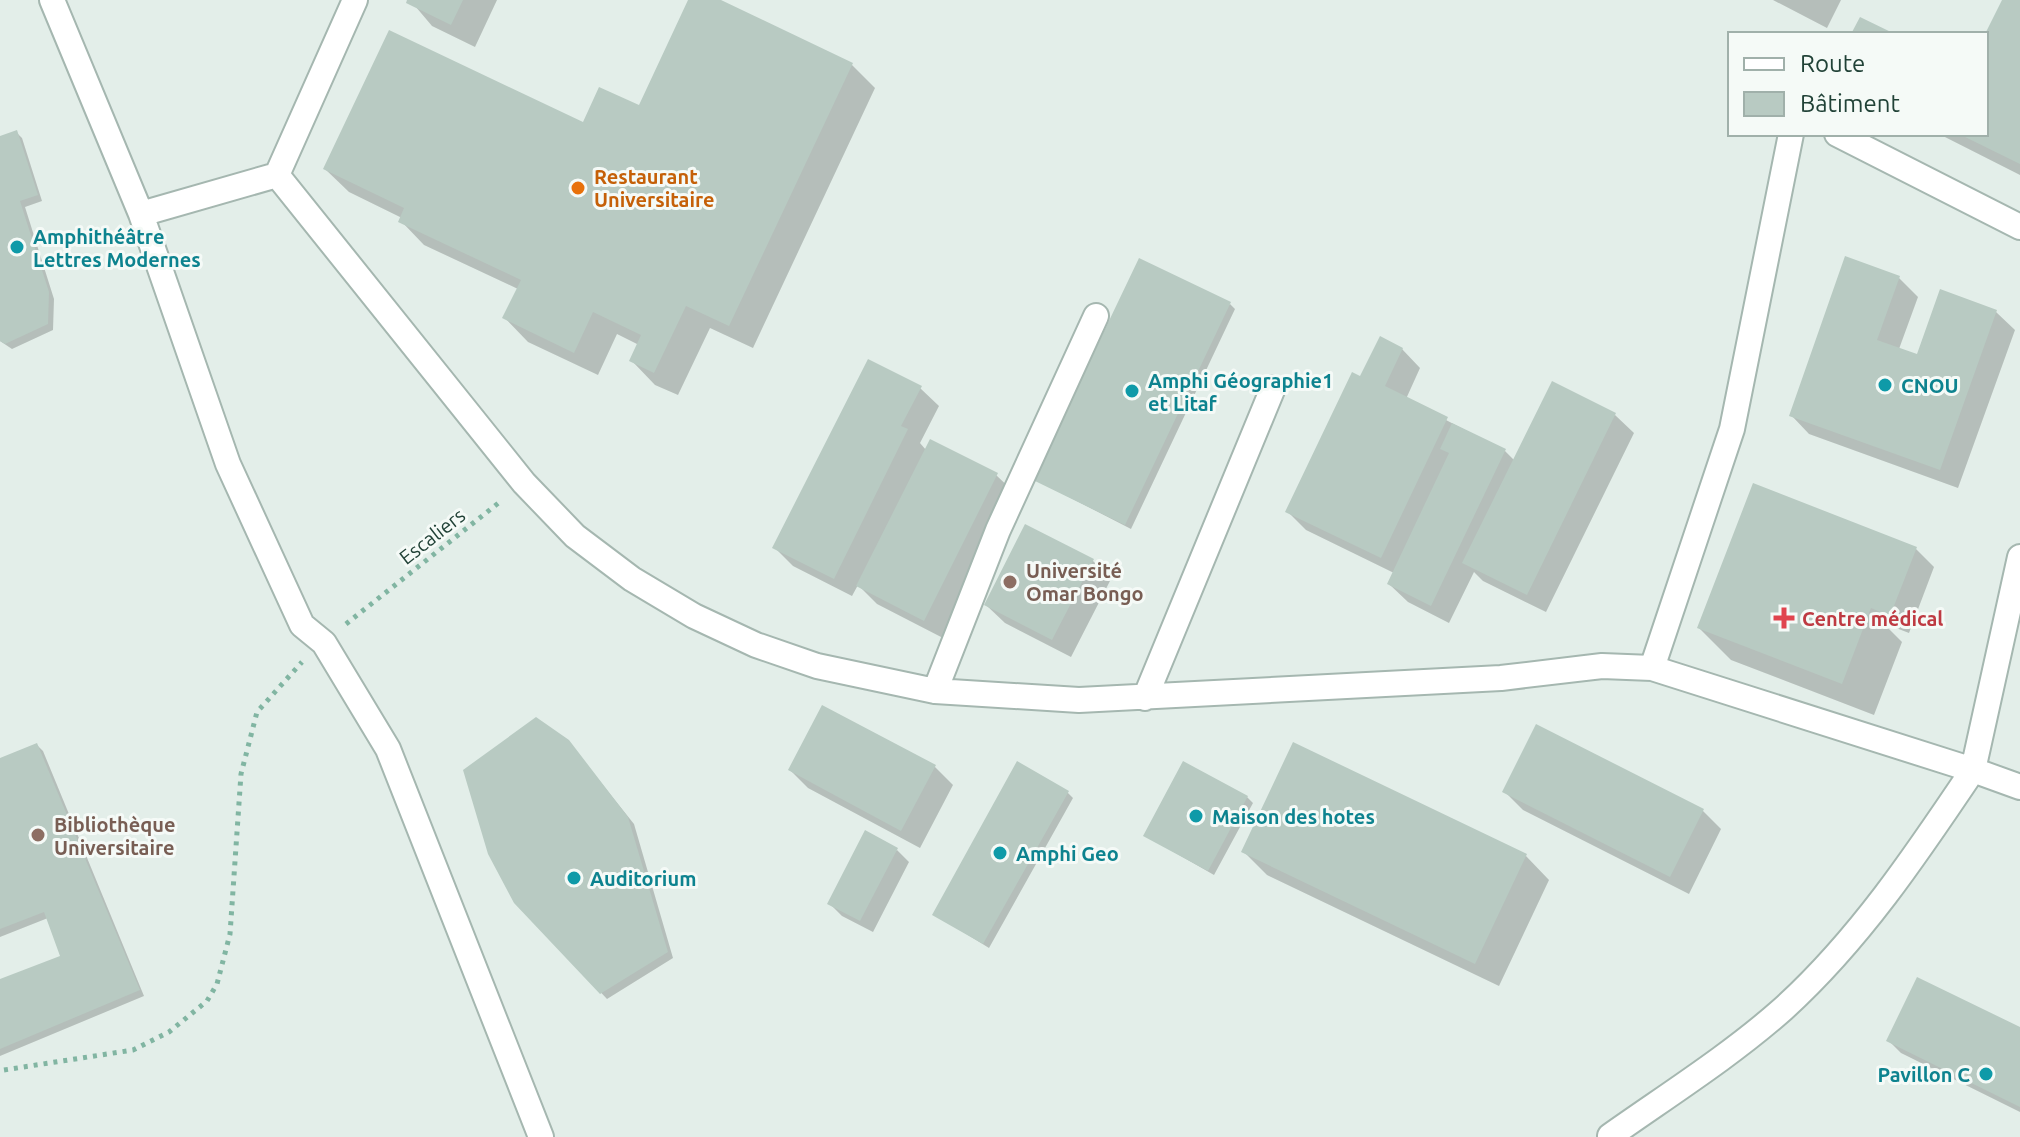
<svg xmlns="http://www.w3.org/2000/svg" width="2020" height="1137" font-family="Ubuntu,sans-serif">
<style>
.shadow{fill:#0003}
.building{fill:#b8cac2}
.lines{fill:none;stroke-linecap:round;stroke-linejoin:round}
.minor-casing{stroke:#a5b7b0;stroke-width:28}
.path{stroke:#81b5a2;stroke-width:5;stroke-dasharray:4 6;stroke-linecap:butt}
.minor{stroke:#fff;stroke-width:24}
.food-dot{fill:#e8710a;stroke:#f5faf7;stroke-width:3}
.culture-dot{fill:#0f9aa8;stroke:#f5faf7;stroke-width:3}
.education-dot{fill:#8d6e63;stroke:#f5faf7;stroke-width:3}
.health-dot{fill:#e0444e;stroke:#f5faf7;stroke-width:3}
.labels{text-anchor:middle;dominant-baseline:central;stroke-width:6;stroke-linejoin:round;paint-order:stroke}
.food-label{font-size:20px;font-weight:bold;fill:#c56008;stroke:#f5faf7;text-anchor:start}
.culture-label{font-size:20px;font-weight:bold;fill:#0d838f;stroke:#f5faf7;text-anchor:start}
.street-label{font-size:20px;fill:#214237;stroke:#f5faf7}
.education-label{font-size:20px;font-weight:bold;fill:#785e54;stroke:#f5faf7;text-anchor:start}
.health-label{font-size:20px;font-weight:bold;fill:#be3a42;stroke:#f5faf7;text-anchor:start}
</style>
<rect width="100%" height="100%" fill="#e3eee9"/>
<path class="shadow" d="M410,0H497L475,47L432,26Z
M691,0H717L851,64L875,88L753,348L710,328L678,395L655,385L632,361L639,345L617,334L598,375L528,342L505,318L518,289L424,245L401,221L402,218L349,192L325,169L584,125L640,108Z
M1773,0H1841L1827,28Z
M2004,0H2020V175L1939,134H1986V37Z
M17,133L22,138L42,201L25,207L54,299L53,330L12,349L0,341V138Z
M1899,278L1918,297L1899,349L1919,356L1996,312L2015,330L1958,488L1809,434L1791,415Z
M1230,304L1235,309L1131,529L1036,480Z
M1402,349L1420,368L1406,399L1505,451L1515,461L1615,415L1634,433L1546,612L1483,581L1474,572L1449,623L1408,602L1389,584L1394,573L1306,530L1287,511L1361,378Z
M920,388L939,406L920,443L926,450L996,475L1015,493L943,638L877,604L858,585L852,596L793,566L775,548Z
M1915,548L1934,567L1909,633L1883,623L1902,642L1874,715L1731,660L1699,628Z
M1092,560L1111,579L1071,657L1005,623L986,605Z
M37,745L43,751L144,996L0,1056V981L63,957L48,918L0,937V761Z
M574,749L634,824L673,958L607,999L515,901Z
M935,767L953,785L920,848L808,788L790,770Z
M1504,791L1703,811L1721,829L1689,894L1523,810Z
M1067,792L1073,798L989,948L934,914Z
M1247,797L1253,803L1214,875L1146,836Z
M897,850L909,862L873,932L842,916L829,903Z
M1243,851L1526,856L1549,880L1499,986L1267,875Z
M2020,1030V1112L1901,1053L1888,1040Z"/>
<path class="building" d="M407,0H463L451,25L406,3Z
M688,0H721L853,63L729,326L686,306L654,373L629,361L641,335L593,312L574,353L502,318L521,280L398,222L404,208L323,169L389,30L583,122L599,87L639,105Z
M2002,0H2020V164L1959,134H1986V32Z
M1860,17L1895,34H1851Z
M17,130L38,195L20,201L49,292L48,324L5,344L0,341V136Z
M1845,256L1900,276L1877,340L1917,354L1940,289L1997,310L1940,470L1789,416Z
M1139,258L1231,302L1125,525L1033,480Z
M1380,336L1403,348L1385,386L1448,417L1381,558L1285,512L1352,372L1360,376Z
M868,359L922,386L901,426L908,429L834,579L772,548Z
M1552,381L1616,413L1527,595L1462,563Z
M1452,423L1506,449L1431,606L1387,584L1449,453L1440,449Z
M930,439L998,473L924,621L856,586Z
M1753,483L1917,547L1890,616L1871,608L1842,684L1697,628Z
M1025,524L1094,559L1052,640L984,605Z
M822,705L936,765L901,831L788,770Z
M536,717L569,740L628,817L668,952L600,994L514,903L488,854L463,770Z
M1536,724L1704,809L1670,877L1502,792Z
M1293,742L1527,854L1475,964L1241,852Z
M37,743L140,990L0,1049V979L60,956L44,912L0,929V758Z
M1017,761L1069,791L983,944L932,915Z
M1183,761L1248,796L1208,871L1143,836Z
M865,830L898,848L860,921L827,904Z
M1917,977L2020,1027V1107L1886,1041Z"/>
<g class="lines">
<g class="minor-casing">
<path id="minor" d="M52,0L141,214L228,464L302,625L324,643L388,749L541,1137
M1837,134L2020,227
M277,175L524,483L575,536L632,579L694,616L756,645L817,666L935,691L1079,700L1501,678L1602,666L1652,668L1973,770L2020,557
M277,175L355,0
M141,214L277,175
M1652,668L1732,429L1791,134
M935,691L998,530L1096,316
M1145,698L1273,388
M1610,1136C1668,1095 1730,1056 1783,1009C1859,940 1916,855 1973,770L2020,787"/>
</g>
<path class="path" d="M346,624L501,501
M4,1070L133,1050L169,1032L207,1001L217,984L230,934L241,774L257,712L302,662"/>
<use href="#minor" class="minor"/>
</g>
<circle class="food-dot" cx="578" cy="188" r="8"/>
<g class="culture-dot">
<circle cx="17" cy="247" r="8"/>
<circle cx="1885" cy="385" r="8"/>
<circle cx="1132" cy="391" r="8"/>
<circle cx="1196" cy="816" r="8"/>
<circle cx="1000" cy="853" r="8"/>
<circle cx="574" cy="878" r="8"/>
<circle cx="1986" cy="1074" r="8"/>
</g>
<g class="education-dot">
<circle cx="1010" cy="582" r="8"/>
<circle cx="38" cy="835" r="8"/>
</g>
<path class="health-dot" d="M1780 606h8v8h8v8h-8v8h-8v-8h-8v-8h8z"/>
<g class="labels">
<g class="food-label">
<text x="594" y="176">Restaurant<tspan x="594" dy="23">Universitaire</tspan></text>
</g>
<g class="culture-label">
<text x="33" y="236">Amphithéâtre<tspan x="33" dy="23">Lettres Modernes</tspan></text>
<text x="1148" y="380">Amphi Géographie1<tspan x="1148" dy="23">et Litaf</tspan></text>
<text x="1901" y="385">CNOU</text>
<text x="1212" y="816">Maison des hotes</text>
<text x="1016" y="853">Amphi Geo</text>
<text x="590" y="878">Auditorium</text>
<text x="1970" y="1074" text-anchor="end">Pavillon C</text>
</g>
<g class="street-label">
<text transform="translate(432 536) rotate(-38)">Escaliers</text>
</g>
<g class="education-label">
<text x="1026" y="570">Université<tspan x="1026" dy="23">Omar Bongo</tspan></text>
<text x="54" y="824">Bibliothèque<tspan x="54" dy="23">Universitaire</tspan></text>
</g>
<g class="health-label">
<text x="1802" y="618">Centre médical</text>
</g>
</g>
<rect x="1728" y="32" width="260" height="104" fill="#f5faf7" stroke="#a0b0aa" stroke-width="2"/>
<rect x="1744" y="58" width="40" height="12" fill="#ffffff" stroke="#a0b0aa" stroke-width="2"/>
<text x="1800" y="72" font-size="24" fill="#214237">Route</text>
<rect x="1744" y="92" width="40" height="24" fill="#b8cac2" stroke="#a0b0aa" stroke-width="2"/>
<text x="1800" y="112" font-size="24" fill="#214237">Bâtiment</text>
</svg>
